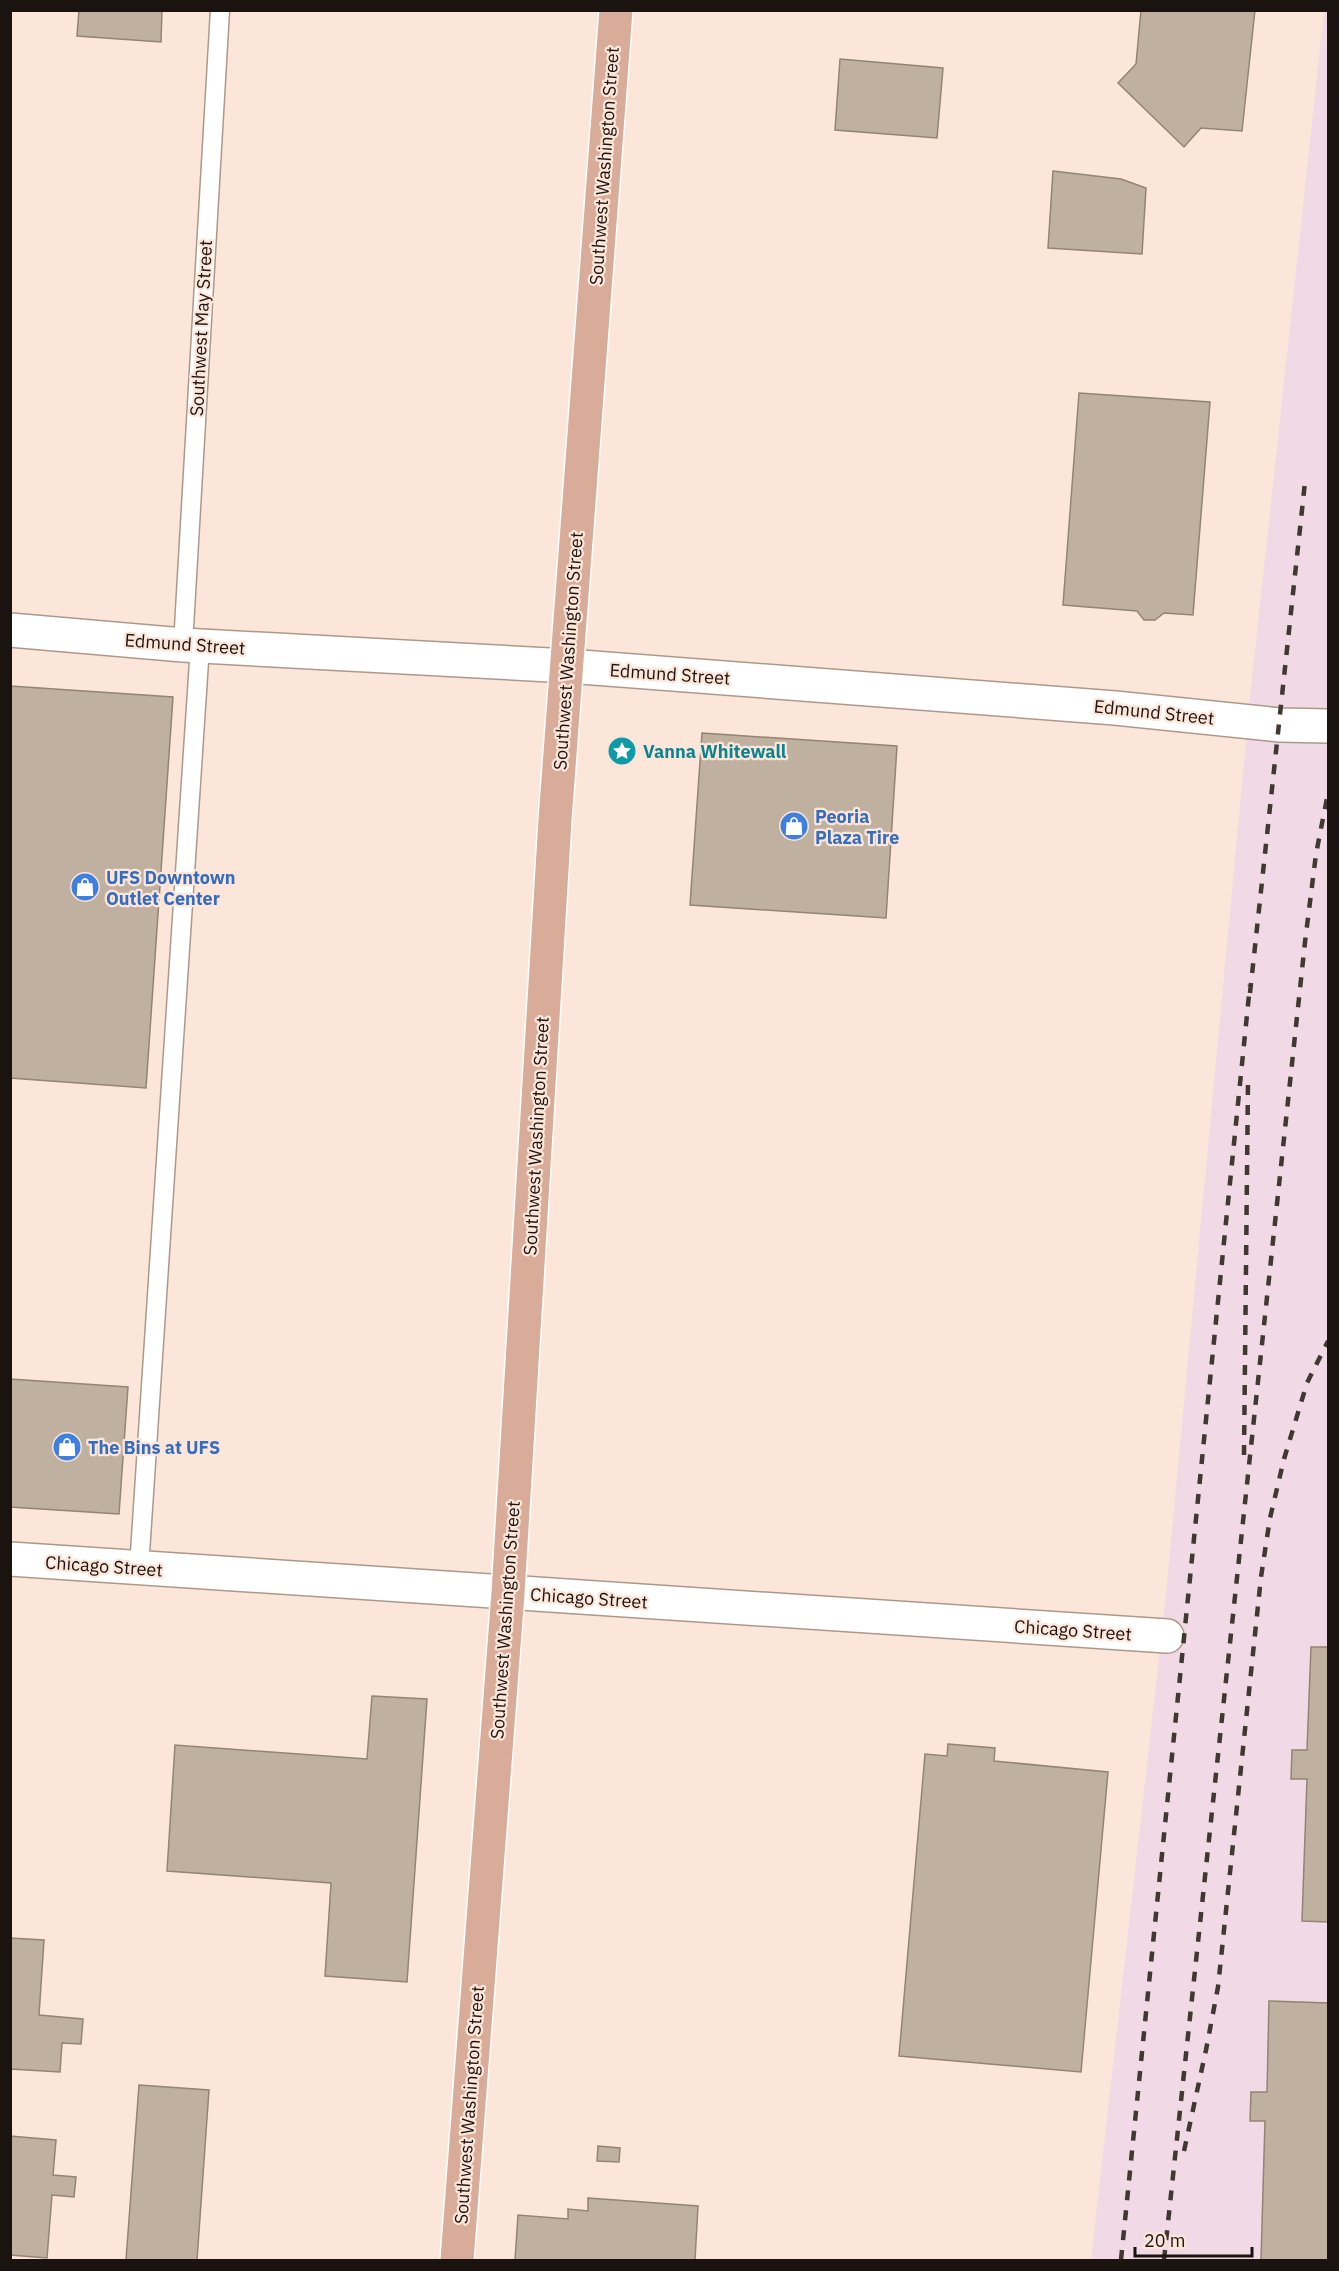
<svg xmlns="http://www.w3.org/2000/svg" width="1339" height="2271" font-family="'IBM Plex Sans',sans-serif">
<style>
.industrial{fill:#f1d9e5}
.building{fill:#c0b09f;stroke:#938473;stroke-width:1.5}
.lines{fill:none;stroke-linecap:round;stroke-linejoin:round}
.lane-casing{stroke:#ad988c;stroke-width:21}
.street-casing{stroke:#ad988c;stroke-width:36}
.primary-casing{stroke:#fff;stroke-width:36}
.lane{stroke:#fff;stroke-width:18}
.street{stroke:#fff;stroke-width:33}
.primary{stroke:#d8ac98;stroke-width:33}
.rail{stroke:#423832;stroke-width:4.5;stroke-dasharray:10 10;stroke-linecap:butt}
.labels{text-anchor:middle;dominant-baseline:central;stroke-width:4.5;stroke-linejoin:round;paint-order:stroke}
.street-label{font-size:18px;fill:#1b130f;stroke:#fce6d9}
.culture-label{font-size:18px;font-weight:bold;fill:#0d838f;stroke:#fce6d9;text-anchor:start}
.shop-label{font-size:18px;font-weight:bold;fill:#366cbe;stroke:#fce6d9;text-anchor:start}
</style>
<rect width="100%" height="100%" fill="#fce6d9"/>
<path class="industrial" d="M1324,11H1328V2260H1091L1165,1605L1251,688Z"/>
<path class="building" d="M79,10H162L161,42L77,36Z
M1141,10H1255L1242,131L1201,128L1184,147L1118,83L1136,64Z
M840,59L943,68L937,138L835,130Z
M1053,171L1121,179L1146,188L1142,254L1048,248Z
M1079,393L1210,402L1193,615L1164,613L1155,620H1144L1137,611L1063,605Z
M10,686L173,697L146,1088L10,1078Z
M702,733L897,746L886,918L690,905Z
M10,1379L128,1387L119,1514L10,1507Z
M1311,1647H1328V1922L1302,1921L1307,1779H1291L1292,1750H1307Z
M372,1696L427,1699L407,1982L325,1976L331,1883L167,1871L175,1745L367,1759Z
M948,1744L995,1748L994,1761L1108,1772L1081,2072L899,2056L925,1754L947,1756Z
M10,1938L44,1940L39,2015L83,2019L81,2044L62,2043L60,2072L10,2069Z
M1269,2001L1328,2003V2260H1261L1265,2121H1250L1251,2092H1267Z
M139,2085L209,2090L197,2260H126Z
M10,2136L56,2140L53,2175L76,2177L74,2197L52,2195L47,2258L10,2255Z
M598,2146L620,2148L619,2162L597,2161Z
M588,2198L698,2206L695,2260H515L518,2215L568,2219V2209L588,2211Z"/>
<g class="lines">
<g class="lane-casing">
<path id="lane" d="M183,645L220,10
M139,1568L200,646"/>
</g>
<g class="street-casing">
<path id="street" d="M10,630L183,645L568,666L1115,708L1280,725L1328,726
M10,1559L1167,1636"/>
</g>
<g class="primary-casing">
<path id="primary" d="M457,2260L508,1593L555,820L616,10"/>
</g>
<use href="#lane" class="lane"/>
<use href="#street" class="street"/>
<use href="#primary" class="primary"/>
<path class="rail" d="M1250,993L1305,482
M1244,1455L1248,1080
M1184,2151L1206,2050L1218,1987L1261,1577L1270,1518L1284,1459L1307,1383L1328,1341
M1121,2260L1250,985
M1164,2260L1305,942L1316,854L1328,793"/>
</g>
<defs>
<g id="sight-disc" transform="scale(1.5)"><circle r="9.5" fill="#0f9aa8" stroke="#fce6d9"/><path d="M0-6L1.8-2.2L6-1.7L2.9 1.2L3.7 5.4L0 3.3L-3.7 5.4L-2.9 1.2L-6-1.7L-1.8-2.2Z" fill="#fff"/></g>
<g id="shop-disc" transform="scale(1.5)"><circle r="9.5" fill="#3f7fe0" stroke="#fce6d9"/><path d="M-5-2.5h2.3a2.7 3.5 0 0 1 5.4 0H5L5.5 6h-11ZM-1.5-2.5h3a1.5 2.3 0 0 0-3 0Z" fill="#fff"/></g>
</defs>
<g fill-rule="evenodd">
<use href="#sight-disc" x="622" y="751"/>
<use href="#shop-disc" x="794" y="826"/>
<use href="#shop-disc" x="85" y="887"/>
<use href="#shop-disc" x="67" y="1447"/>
</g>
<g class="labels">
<g class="street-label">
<text transform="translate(604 166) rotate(-86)">Southwest Washington Street</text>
<text transform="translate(201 328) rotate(-87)">Southwest May Street</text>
<text transform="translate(185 644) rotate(4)">Edmund Street</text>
<text transform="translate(568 651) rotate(-86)">Southwest Washington Street</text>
<text transform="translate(670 674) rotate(4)">Edmund Street</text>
<text transform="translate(1154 712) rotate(6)">Edmund Street</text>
<text transform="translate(536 1136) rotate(-87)">Southwest Washington Street</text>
<text transform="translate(104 1566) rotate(4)">Chicago Street</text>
<text transform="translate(589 1598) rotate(4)">Chicago Street</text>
<text transform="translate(505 1620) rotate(-86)">Southwest Washington Street</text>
<text transform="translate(1073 1630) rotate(4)">Chicago Street</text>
<text transform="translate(469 2105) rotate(-86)">Southwest Washington Street</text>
</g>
<g class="culture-label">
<text x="643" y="751">Vanna Whitewall</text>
</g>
<g class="shop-label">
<text x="815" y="816">Peoria<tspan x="815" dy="21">Plaza Tire</tspan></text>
<text x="106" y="877">UFS Downtown<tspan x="106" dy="21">Outlet Center</tspan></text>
<text x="88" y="1447">The Bins at UFS</text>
</g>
</g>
<rect width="1339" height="2271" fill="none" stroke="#1b130f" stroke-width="24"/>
<path d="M1135 2247v9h117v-9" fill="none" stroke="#1b130f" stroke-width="3"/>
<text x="1144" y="2247" font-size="18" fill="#1b130f" stroke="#fce6d9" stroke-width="4.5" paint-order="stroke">20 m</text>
</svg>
